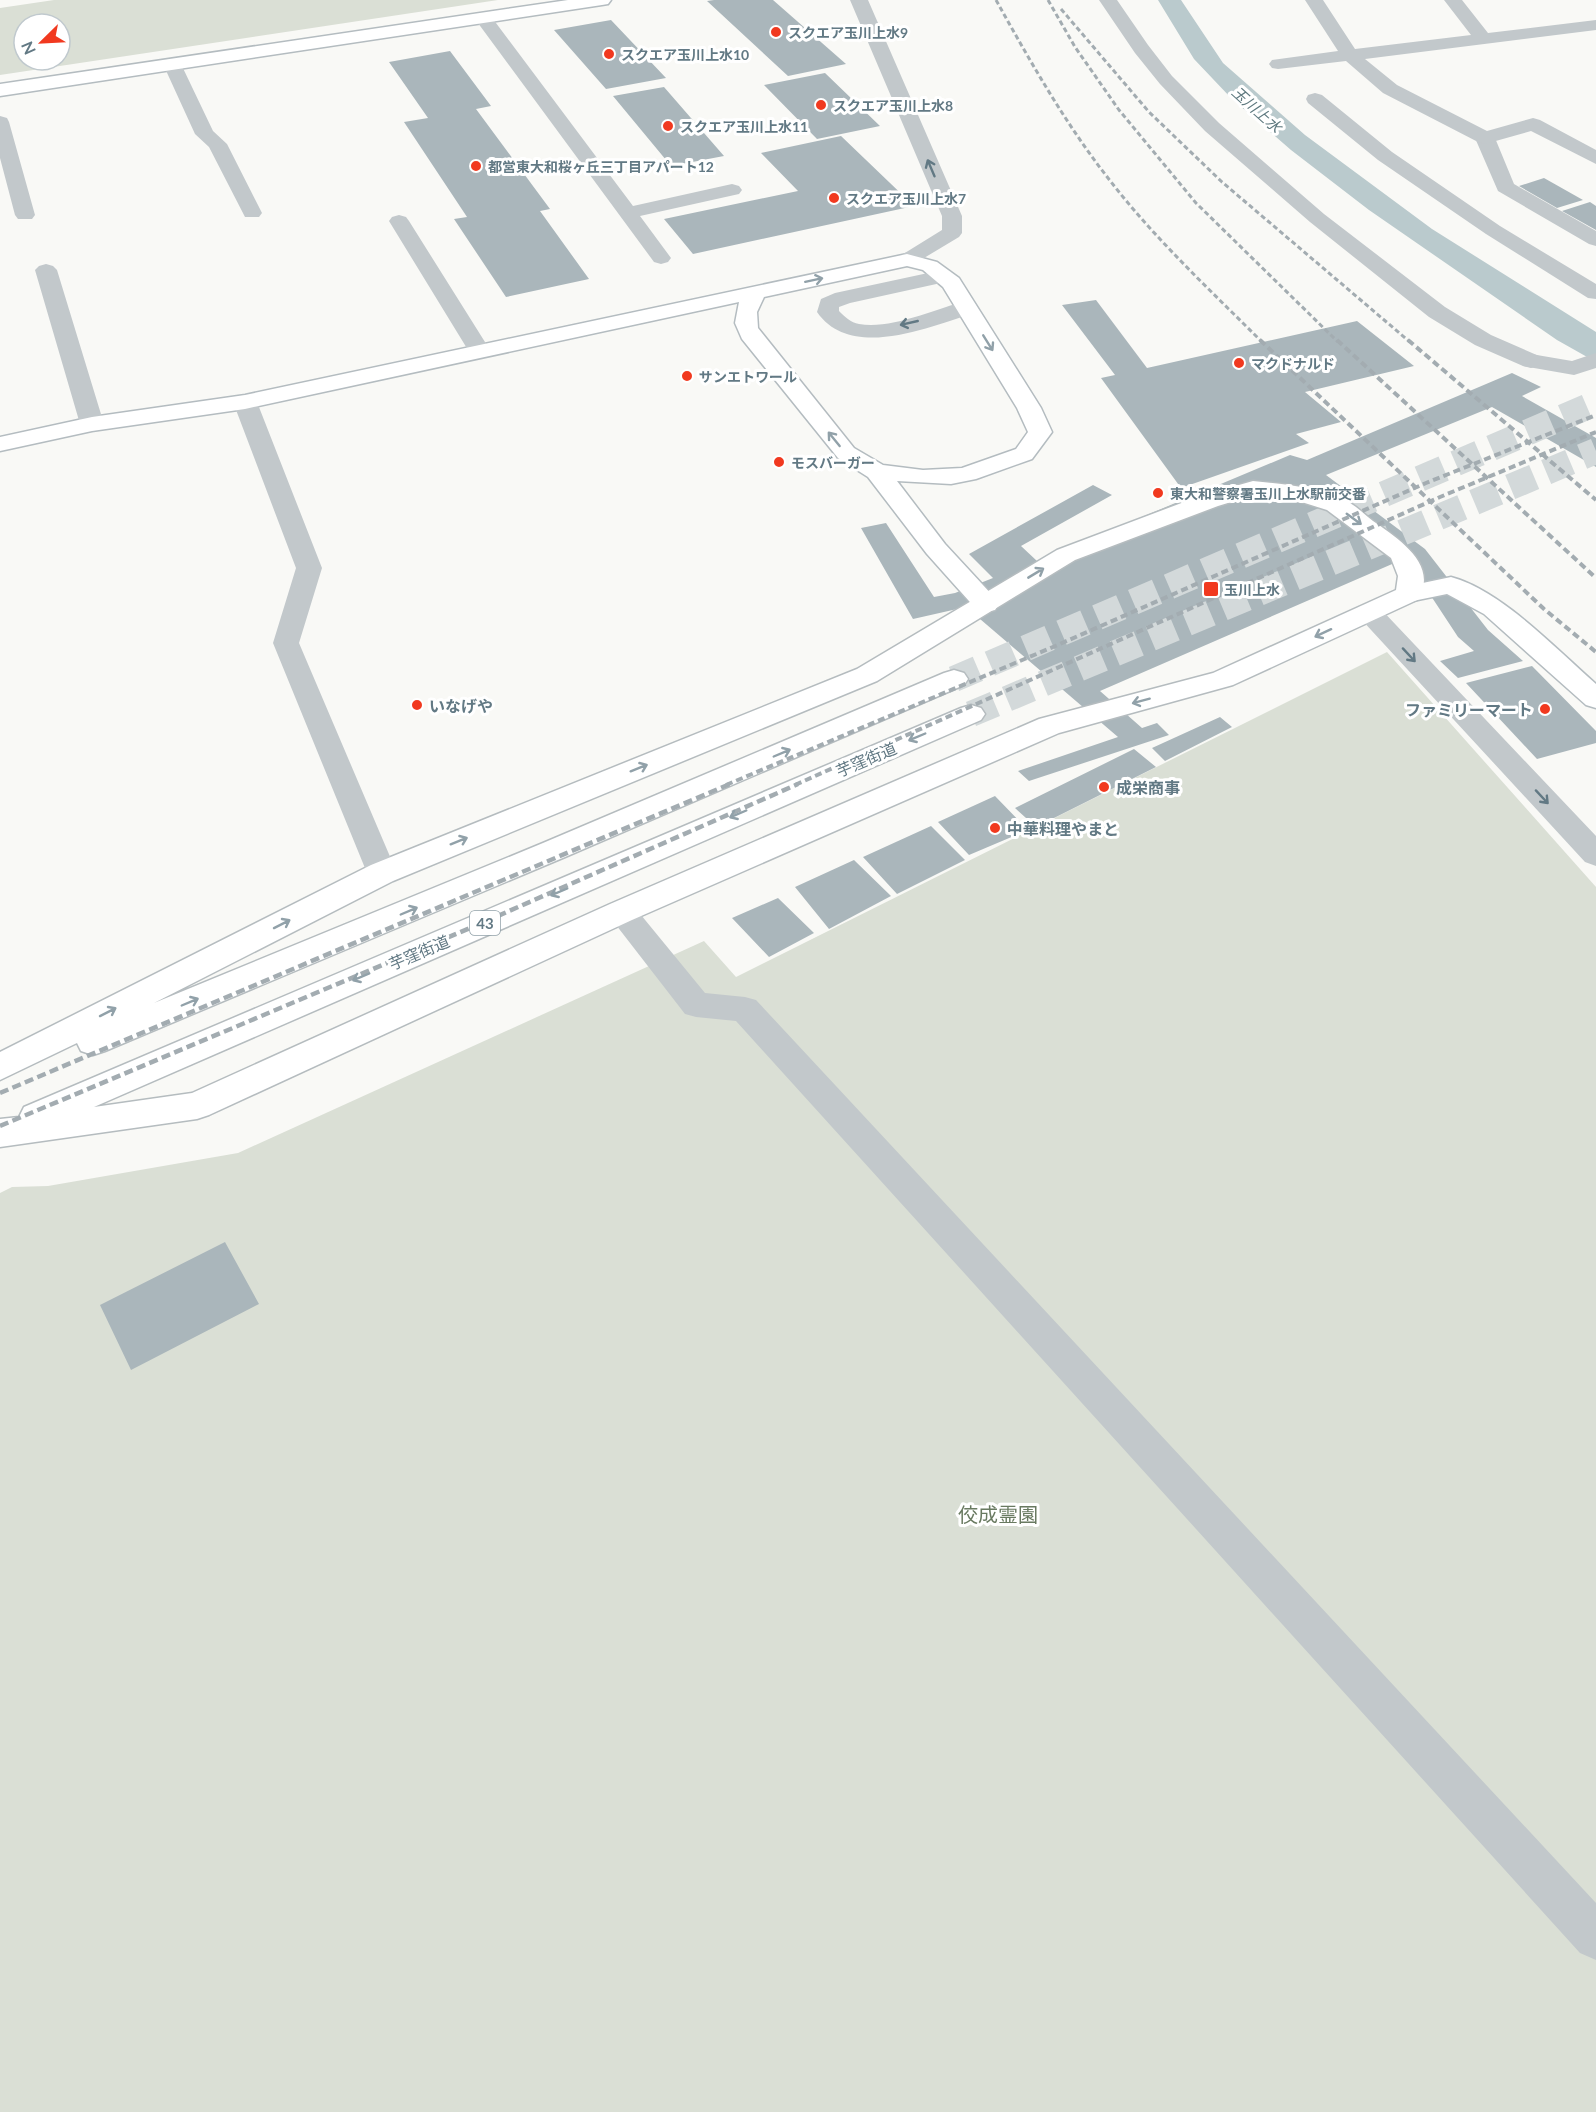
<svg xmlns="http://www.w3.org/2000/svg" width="1596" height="2112" font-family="Lato,'Noto Sans JP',sans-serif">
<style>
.green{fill:#dadfd5;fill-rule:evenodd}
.water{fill:#bacacd}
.building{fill:#aab6bb}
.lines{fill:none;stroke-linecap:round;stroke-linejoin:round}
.primary-tunnel{stroke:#d3d9da;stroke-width:26;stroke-dasharray:26 13;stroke-linecap:butt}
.secondary-casing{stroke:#b4bcc0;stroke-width:3}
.primary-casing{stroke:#b5bcbf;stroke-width:3}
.lane{fill:#c2c8cb;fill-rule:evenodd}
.street{fill:#c2c8cb;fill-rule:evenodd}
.secondary{fill:#fff;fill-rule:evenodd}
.primary{fill:#fff;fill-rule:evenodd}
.rail-far2{stroke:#a3acb1;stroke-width:3;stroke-dasharray:5 3;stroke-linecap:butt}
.rail-far1{stroke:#a3acb1;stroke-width:4;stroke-dasharray:7 4;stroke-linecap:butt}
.rail{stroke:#a3acb1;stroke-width:4.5;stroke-dasharray:9 4.5;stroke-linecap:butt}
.oneway{stroke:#627984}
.oneway2{stroke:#91a1a9}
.poi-dot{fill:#f1391f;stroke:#fff;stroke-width:2}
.labels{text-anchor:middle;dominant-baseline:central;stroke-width:6;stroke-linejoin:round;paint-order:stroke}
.far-poi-label{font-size:14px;font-weight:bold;fill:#627984;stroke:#fff;text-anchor:start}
.far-water-label{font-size:15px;font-style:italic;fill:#5d787e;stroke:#fff}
.shield{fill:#fff;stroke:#91a1a9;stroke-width:1.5}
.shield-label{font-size:15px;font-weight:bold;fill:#627984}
.poi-label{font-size:16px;font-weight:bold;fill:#627984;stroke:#fff;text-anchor:start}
.street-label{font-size:16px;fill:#627984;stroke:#fff}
.near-park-label{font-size:20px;fill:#697a61;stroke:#fff}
</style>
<rect width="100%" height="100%" fill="#f9f9f6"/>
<path class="green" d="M54,0H498L0,75V8ZM24,24H60V60H24Z
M1387,652L1596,887V2112H0V1193L12,1187L48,1186L238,1153L704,941L736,977Z"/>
<path class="water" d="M1158,0H1181L1223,63L1305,135L1432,229L1596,332V362L1557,340L1369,210L1291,150L1231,98L1194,59Z"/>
<path class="building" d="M714,0H773L846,64L788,76L707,1Z
M611,20L666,78L606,89L554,30Z
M450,51L491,106L476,109L550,209L540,211L589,279L506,297L454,219L467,217L404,122L428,118L389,62Z
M825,73L880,126L817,139L764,85Z
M664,87L724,156L671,166L613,96Z
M841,136L914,206L693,254L664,219L798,191L761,153Z
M1544,178L1583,200L1557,208L1519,186Z
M1590,202L1596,206V230L1562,211Z
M1096,300L1147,368L1357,321L1414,366L1305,392L1341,422L1296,434L1309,443L1181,488L1101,378L1115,375L1062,305Z
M1512,373L1541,387L1522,396L1596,438V467L1492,407L1326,475L1425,549L1488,630L1523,661L1458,678L1440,661L1474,651L1458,637L1406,558L1100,691L1142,728L1157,723L1169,735L1029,781L1018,771L1118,737L966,607L913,619L861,528L886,523L934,597L955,593L993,578L969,554L1093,485L1112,495L1021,546L1037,561L1290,455L1307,460Z
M1532,666L1596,731V743L1537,759L1466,683Z
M1220,717L1232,727L1165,761L1152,748Z
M1134,749L1156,767L1036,827L1015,808Z
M995,796L1028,830L969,855L938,822Z
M931,826L965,860L897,894L863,857Z
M854,860L891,896L829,929L795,887Z
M778,898L814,933L769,957L732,918Z
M225,1242L259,1304L131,1370L100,1305Z"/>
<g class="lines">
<path class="primary-tunnel" d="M954,679L1596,403
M971,714L1596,451"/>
<g class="secondary-casing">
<path id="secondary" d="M568,0H611L608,4L602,5L0,96V84Z
M907,254L937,262L959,278L1041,408L1052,432L1032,459L976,479L951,484L897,481L945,544L995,598L999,604L995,610L986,612L977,610L927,554L868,477L838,458L742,339L735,323L739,302L245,409L92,431L0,451V437L92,417L245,395ZM907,266L923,270L943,287L1017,408L1028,432L1016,449L962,468L923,470L883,465L854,448L758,328L757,312L764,297Z
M1451,577C1501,590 1557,650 1596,684V708L1586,705L1484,614L1447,594L1408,602L1399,600L1395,594L1399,588Z"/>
</g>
<g class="primary-casing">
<path id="primary" d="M1253,481C1284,484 1315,487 1343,499C1354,504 1364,514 1373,521C1397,538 1441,565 1417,600L1233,685L1059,733L632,920L209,1115L197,1119L0,1147V1119L19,1117L24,1107L961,708L971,705L981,708L985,714L981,720L94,1107L192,1093L610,904L1039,719L1213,673L1396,590L1398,576L1391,558L1327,510L1292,499L1254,495L1218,506L1075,560L877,681L393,881L154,1003L543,843L944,673L954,670L964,673L968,679L964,685L565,857L105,1051L93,1055L81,1051L77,1043L0,1080V1052L371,865L857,669L1057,550L1200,496Z"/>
</g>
<path class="lane" d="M484,14L490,15L633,206L732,184L739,186L742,190L739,194L640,216L671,258L668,262L661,264L654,262L475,19L478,15Z
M172,59L178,60L181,64L213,131L227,144L262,213L259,217H245L209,147L195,134L163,64L166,60Z
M0,116L7,118L9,122L35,215L32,219H18L15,215L0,158Z
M1485,132L1492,134L1495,138L1514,184L1596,231V246L1589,244L1498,191L1475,138L1478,134Z
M399,215L406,217L409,221L490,350L487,355L479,357L471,355L468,350L389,221L392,217Z
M46,264L53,266L57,270L104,424L100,429L92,431L84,429L80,424L35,270L39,266Z
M942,270L950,271L953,276L950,281L850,303L839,307V311C844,316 851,323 859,324C890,330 935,309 966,301L974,303L977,308L974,313C929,327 851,361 817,312L821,299L835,293Z
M1596,353V368L1574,375L1523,366L1520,361L1523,356L1531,354L1572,361Z
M245,395L253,397L257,402L322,568L299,643L397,873L393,881L382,884L371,881L367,873L273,643L296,568L233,402L237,397Z
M621,901L632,904L705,993L745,997L756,1000L1596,1903V1960L1580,1953L736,1021L696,1017L685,1014L606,912L610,904Z"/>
<path class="street" d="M850,0H868L962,216V233L959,237L914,264L907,266L900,264L896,260L900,256L942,230V216Z
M1099,0H1117L1148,45L1172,76L1219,123L1324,214L1445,307L1491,335L1539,356L1542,361L1539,366L1531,368L1523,366L1475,345L1429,317L1310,222L1205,131L1160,84L1135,53Z
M1305,0H1323L1355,49L1471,35L1444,0H1462L1488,33L1596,20V30L1365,59L1397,85L1487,131L1533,118L1540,120L1596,150V164L1531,131L1485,144L1478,142L1383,93L1346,61L1278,69L1272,68L1269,64L1272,60L1338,51Z
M1315,93L1322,95L1392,152L1500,226L1596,284V299L1588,298L1486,234L1378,160L1308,103L1306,99L1308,95Z
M1369,604L1378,606L1596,836V866L1585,862L1360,618L1356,612L1360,606Z"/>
<use href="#secondary" class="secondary"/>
<use href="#primary" class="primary"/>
<path class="rail-far2" d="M996,0C1030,61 1065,123 1108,178C1154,238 1209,289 1262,342
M1048,0L1075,47L1119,110L1196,203L1338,342
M1061,9L1149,112L1222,182L1410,342"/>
<path class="rail-far1" d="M1260,340L1544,609L1596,652
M1337,340L1596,578
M1408,340L1596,500
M726,785L1053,647L1426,483L1596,415
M795,785L1440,497L1596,432"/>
<path class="rail" d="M0,1093L730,784
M0,1126L475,926L798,784"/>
</g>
<defs><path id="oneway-shaft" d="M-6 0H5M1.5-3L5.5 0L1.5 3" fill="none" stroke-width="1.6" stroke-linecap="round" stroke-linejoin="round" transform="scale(1.5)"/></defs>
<g class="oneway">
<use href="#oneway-shaft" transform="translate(931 168) rotate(-113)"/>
<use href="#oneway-shaft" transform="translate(909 323) rotate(167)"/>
<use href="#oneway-shaft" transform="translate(1409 655) rotate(47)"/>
<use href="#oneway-shaft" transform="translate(1542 797) rotate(47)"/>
</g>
<g class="oneway2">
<use href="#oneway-shaft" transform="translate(814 280) rotate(-12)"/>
<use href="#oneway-shaft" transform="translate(988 343) rotate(58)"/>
<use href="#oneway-shaft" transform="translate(834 439) rotate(-129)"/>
<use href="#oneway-shaft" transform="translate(1354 519) rotate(36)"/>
<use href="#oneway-shaft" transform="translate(1036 573) rotate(-31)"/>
<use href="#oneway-shaft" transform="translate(1323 633) rotate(155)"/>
<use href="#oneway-shaft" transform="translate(1141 701) rotate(165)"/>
<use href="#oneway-shaft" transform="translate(917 737) rotate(157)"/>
<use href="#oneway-shaft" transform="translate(782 753) rotate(-23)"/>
<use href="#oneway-shaft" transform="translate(639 768) rotate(-22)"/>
<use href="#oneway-shaft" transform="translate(738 814) rotate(157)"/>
<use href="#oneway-shaft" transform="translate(459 841) rotate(-22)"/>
<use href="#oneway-shaft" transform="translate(559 892) rotate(157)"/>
<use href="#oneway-shaft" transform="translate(409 911) rotate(-23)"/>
<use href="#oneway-shaft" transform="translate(282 924) rotate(-27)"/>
<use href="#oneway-shaft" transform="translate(361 977) rotate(157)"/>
<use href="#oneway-shaft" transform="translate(190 1002) rotate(-23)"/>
<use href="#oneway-shaft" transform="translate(108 1012) rotate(-27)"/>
</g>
<g class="poi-dot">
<circle cx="776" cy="32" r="6"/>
<circle cx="609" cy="54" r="6"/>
<circle cx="821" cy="105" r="6"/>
<circle cx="668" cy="126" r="6"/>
<circle cx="476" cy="166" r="6"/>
<circle cx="834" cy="198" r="6"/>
<circle cx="1239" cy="363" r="6"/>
<circle cx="687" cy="376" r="6"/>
<circle cx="779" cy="462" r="6"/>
<circle cx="1158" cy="493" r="6"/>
<rect x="1203" y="581" width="16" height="16" rx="3"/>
<circle cx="417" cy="705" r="6"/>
<circle cx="1545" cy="709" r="6"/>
<circle cx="1104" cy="787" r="6"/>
<circle cx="995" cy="828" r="6"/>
</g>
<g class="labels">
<g class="far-poi-label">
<text x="788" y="32">スクエア玉川上水9</text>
<text x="621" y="54">スクエア玉川上水10</text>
<text x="833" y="105">スクエア玉川上水8</text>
<text x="680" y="126">スクエア玉川上水11</text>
<text x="488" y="166">都営東大和桜ヶ丘三丁目アパート12</text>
<text x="846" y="198">スクエア玉川上水7</text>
<text x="1251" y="363">マクドナルド</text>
<text x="699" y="376">サンエトワール</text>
<text x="791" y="462">モスバーガー</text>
<text x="1170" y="493">東大和警察署玉川上水駅前交番</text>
<text x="1224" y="589">玉川上水</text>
</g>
<g class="far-water-label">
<text transform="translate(1257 109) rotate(42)">玉川上水</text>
</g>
<rect class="shield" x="470" y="911" width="30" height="24" rx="4.5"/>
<g class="shield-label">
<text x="485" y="923">43</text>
</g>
<g class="poi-label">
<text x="429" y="705">いなげや</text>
<text x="1533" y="709" text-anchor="end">ファミリーマート</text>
<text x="1116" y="787">成栄商事</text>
<text x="1007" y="828">中華料理やまと</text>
</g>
<g class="street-label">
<text transform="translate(866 759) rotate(-23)">芋窪街道</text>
<text transform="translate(419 952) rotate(-23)">芋窪街道</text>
</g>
<g class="near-park-label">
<text x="998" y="1514">佼成霊園</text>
</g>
</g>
<g transform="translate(42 42) rotate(246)"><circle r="28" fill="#ffffff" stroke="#c0c9ce" stroke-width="1.5"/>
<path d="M0-4.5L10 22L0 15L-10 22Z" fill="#f1391f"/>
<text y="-9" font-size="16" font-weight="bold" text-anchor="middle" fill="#627984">N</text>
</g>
</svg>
